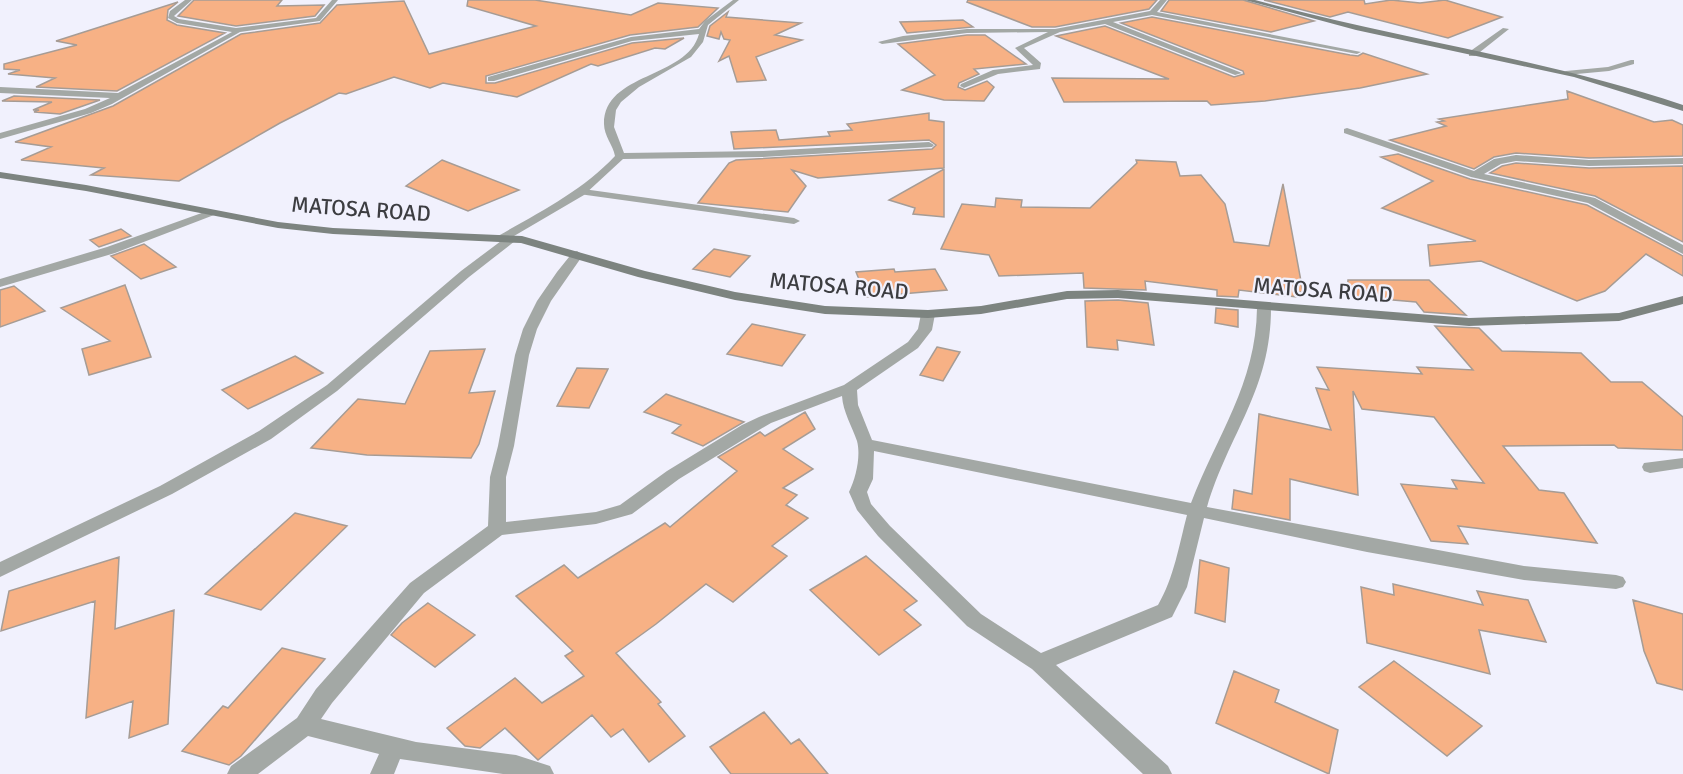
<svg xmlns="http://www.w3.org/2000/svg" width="1683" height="774" font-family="Signika,sans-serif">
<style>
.building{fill:#f7b185;stroke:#a69c95;stroke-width:1.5}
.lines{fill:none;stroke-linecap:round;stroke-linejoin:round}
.lane{fill:#a3a8a5;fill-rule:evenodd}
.street{fill:#a3a8a5;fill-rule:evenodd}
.secondary{fill:#7d8480;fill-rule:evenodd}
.labels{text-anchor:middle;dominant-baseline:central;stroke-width:4.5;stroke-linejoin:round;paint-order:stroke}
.street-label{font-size:22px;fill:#3c3d41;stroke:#f1f1fd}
</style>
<rect width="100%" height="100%" fill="#f1f1fd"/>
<path class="building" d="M194,0H282L277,6L324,5L315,16L236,26L178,16Z
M468,0H535L631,15L658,3L718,8L698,27L630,35L486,76V83H495L632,43L684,38L665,49L655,48L598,66L591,64L517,97L443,83L430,88L394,77L346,94L339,93L280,123L179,181L91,175L104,168L21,160L51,147L15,142L113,106L241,34L320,23L337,5L404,1L429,54L536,26L467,6Z
M968,0H1157L1149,9L1055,27H1032L967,2Z
M1169,0H1243L1314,21L1271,32L1161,11Z
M1264,0H1364L1365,4L1391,0L1420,3L1445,0L1502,17L1448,38L1348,12L1330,17Z
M178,2L168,10L167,20L177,25L225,33L117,91L36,87L55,78L8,74L20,70L4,69V64L77,45L56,41Z
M728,12L726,17L801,23L775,35L802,40L756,57L766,80L737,82L729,56L719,61L730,40L724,39L721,32L719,39L707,36L710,26Z
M1152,17L1350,55L1358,56L1363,53L1427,74L1360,88L1265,101L1211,105L1207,101L1064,102L1052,78L1169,79L1056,36L1105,26L1234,77L1244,74L1243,71L1121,23Z
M963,20L973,27L907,33L900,22Z
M967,35H985L1026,64L974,69L979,74L959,83L958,87L965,90L987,81L994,87L984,101L944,100L902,90L935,75L898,44Z
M1567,91L1654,122L1672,120L1683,125V156L1589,158L1516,153L1494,157L1474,169L1390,140L1446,126L1437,122L1444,121L1439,119L1568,99Z
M14,96L100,100L60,114L34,112L39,110H33L52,102L2,101Z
M929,113V120L944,122V168L818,178L792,170L806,186L788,212L698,203L729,163L736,160L932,149L936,145L929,140L734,149L731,132L776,130L779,140L830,136L828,132L852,130L847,124Z
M1398,154L1470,179L1587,205L1683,256V276L1646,254L1605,291L1577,301L1481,261L1430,266L1428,245L1476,241L1382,208L1433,181L1381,157Z
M442,160L519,190L468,211L406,186Z
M1136,160L1176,162L1180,176L1201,175L1225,204L1234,242L1269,246L1283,184L1303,292H1296L1298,297L1239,290L1238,297L1217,296V290L1145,281L1146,290L1084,288L1083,273L999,276L989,255L941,249L962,204L995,207L996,198L1022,200L1021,207L1090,208L1137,163Z
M1516,163L1589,168L1683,166V242L1595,196L1490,173L1502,166Z
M944,169V217L913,214L915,208L889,200Z
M121,229L131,236L99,247L90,240Z
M144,244L176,267L141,279L111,256Z
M714,249L750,256L730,277L693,269Z
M894,269L895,272L935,269L947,290L866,297L856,272Z
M1348,280H1429L1466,315L1424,312L1416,302L1347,296Z
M125,285L151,357L89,375L82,349L110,341L61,308Z
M14,286L45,311L0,327V290Z
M1118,300L1148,303L1154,345L1117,340L1118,350L1087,347L1085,301Z
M1216,308L1238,310V327L1215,323Z
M752,324L805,335L782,366L727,354Z
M1435,326L1479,328L1502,351L1581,353L1611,382H1642L1683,417V450L1618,448L1614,445L1503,446L1539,490L1564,493L1597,543L1458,526L1468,544L1431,541L1401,484L1457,489L1452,480L1484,483L1434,417L1362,409L1353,391L1358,495L1290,479V520L1232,509L1234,490L1252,494L1259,414L1331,430L1316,388L1329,390L1317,367L1422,374L1417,367L1473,370Z
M937,347L960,352L943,381L920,375Z
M485,349L469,393L495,391L479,444L471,458L367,455L311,448L358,399L405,404L430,351Z
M295,356L323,373L248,409L222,390Z
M577,368L608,369L589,408L557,406Z
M666,394L744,422L703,446L672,433L681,425L644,412Z
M805,412L815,429L783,449L813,469L783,488L797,495L786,505L808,518L772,546L787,556L733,602L706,584L656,624L616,653L661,702L658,704L685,736L649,762L623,729L611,737L592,715L538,760L505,728L480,748L465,746L447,728L515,678L542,703L584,676L565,656L573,651L516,596L564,565L578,578L665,523L670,527L737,471L718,457L760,432L765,436Z
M295,513L347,526L261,610L205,594Z
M866,556L917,601L904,610L921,625L879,655L810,590Z
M119,557L115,629L174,610L168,724L129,738L133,701L86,718L95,601L1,631L9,591Z
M1200,560L1229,568L1225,622L1195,613Z
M1393,584L1483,605L1477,591L1528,600L1546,642L1479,630L1490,674L1367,643L1361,587L1394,595Z
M1633,600L1683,614V690L1657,683L1644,651Z
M428,603L475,635L435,667L391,635L402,623Z
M282,648L325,659L241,756L229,765L182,751L223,706L228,708Z
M1394,661L1482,726L1447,756L1359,687Z
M1234,671L1279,690L1275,702L1338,730L1329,774L1216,723Z
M764,712L791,744L799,739L828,774H731L710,747Z"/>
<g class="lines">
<path class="lane" d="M583,189L794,218L800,221L794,224L579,194L578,192Z"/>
<path class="street" d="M185,0H192L174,16L179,19L236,28L316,18L332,0H338L320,21L240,32L112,104L91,113L0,139V133L85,109L110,98L0,93V87L118,93L232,32L177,23L168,18L170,11Z
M733,0H739L708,25L703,42L691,57L639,87L621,102L616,110L614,127L624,153L763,151L929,142L934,145L932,147L763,157L623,159L584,195L514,236L517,239L515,241L469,277L337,391L271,439L172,494L0,577V562L160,486L259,431L327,385L461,271L501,241L496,238L498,236C540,212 582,191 615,156C613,145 604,136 604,124C604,72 687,79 699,34L632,41L494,81H488V77L631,37L699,29L705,21Z
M1160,0H1167L1157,12L1361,52L1357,54L1152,15L1113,22L1242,73L1235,75L1105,24L1060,32L1024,48L1041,63L1040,69L998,74L964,88L960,86L961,84L993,70L1033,65L1015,48L1048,32L967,33L882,44L878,42L903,36L967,29H1055L1150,11Z
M1503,28L1509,29L1475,56H1469V52Z
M1631,60H1634V64L1609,71L1566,75L1562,73L1566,71L1608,67Z
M1347,128L1474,171L1494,159L1516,155L1589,160L1683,158V164L1589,166L1516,161L1501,164L1484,174L1595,198L1683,245V254L1588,203L1471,177L1344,133V129Z
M210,210L214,211V215L115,253L0,287V279L107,247Z
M577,251L583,255L551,301L537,329L529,355L514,446L506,477V522L596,512L620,505L667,471L742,425L759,417L844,385L908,342L918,329L921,314L928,310L935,314L932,330L918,348L857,390L858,405L872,440L1191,503C1217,435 1256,384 1257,308L1264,304L1271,308C1271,390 1229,433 1207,507L1524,566L1616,575L1623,577L1626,582L1623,587L1616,589L1524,580L1367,552L1204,518L1187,587L1172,617L1056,665L1168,766L1172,774H1143L1032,669L967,626L878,536L857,510L849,492C856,478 861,456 857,441C852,426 843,412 842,396L771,423L754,433L679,479L632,514L596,524L502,535L424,593L332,703L321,719L416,742L516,755L550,766L554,774H503L400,759L394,774H370L379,754L308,736L258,774H227L231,766L297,718L316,689L410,583L488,526L490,477L498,446L515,355L523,329L537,301L557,272L573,252ZM874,451L1187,515C1179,545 1174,578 1158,605L1041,653L981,614L890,526L871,504L867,492L873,479Z
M1683,458V468L1650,473L1644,471L1642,467L1644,463Z"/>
<path class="secondary" d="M1245,0H1255C1397,39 1543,58 1683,105V111L1574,77L1356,30Z
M0,172L86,185L278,222L333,228L522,236L645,271L735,292L825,306L928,310L981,306L1067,291L1118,290L1469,318L1619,313L1683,296V304L1619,321L1469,326L1118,298L1067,299L981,314L928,318L825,314L735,300L638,277L521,243L333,234L278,228L86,191L0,178Z"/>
</g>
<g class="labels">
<g class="street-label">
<text transform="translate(361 209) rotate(4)">MATOSA ROAD</text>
<text transform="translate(839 286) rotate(5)">MATOSA ROAD</text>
<text transform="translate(1323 290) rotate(4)">MATOSA ROAD</text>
</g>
</g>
</svg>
